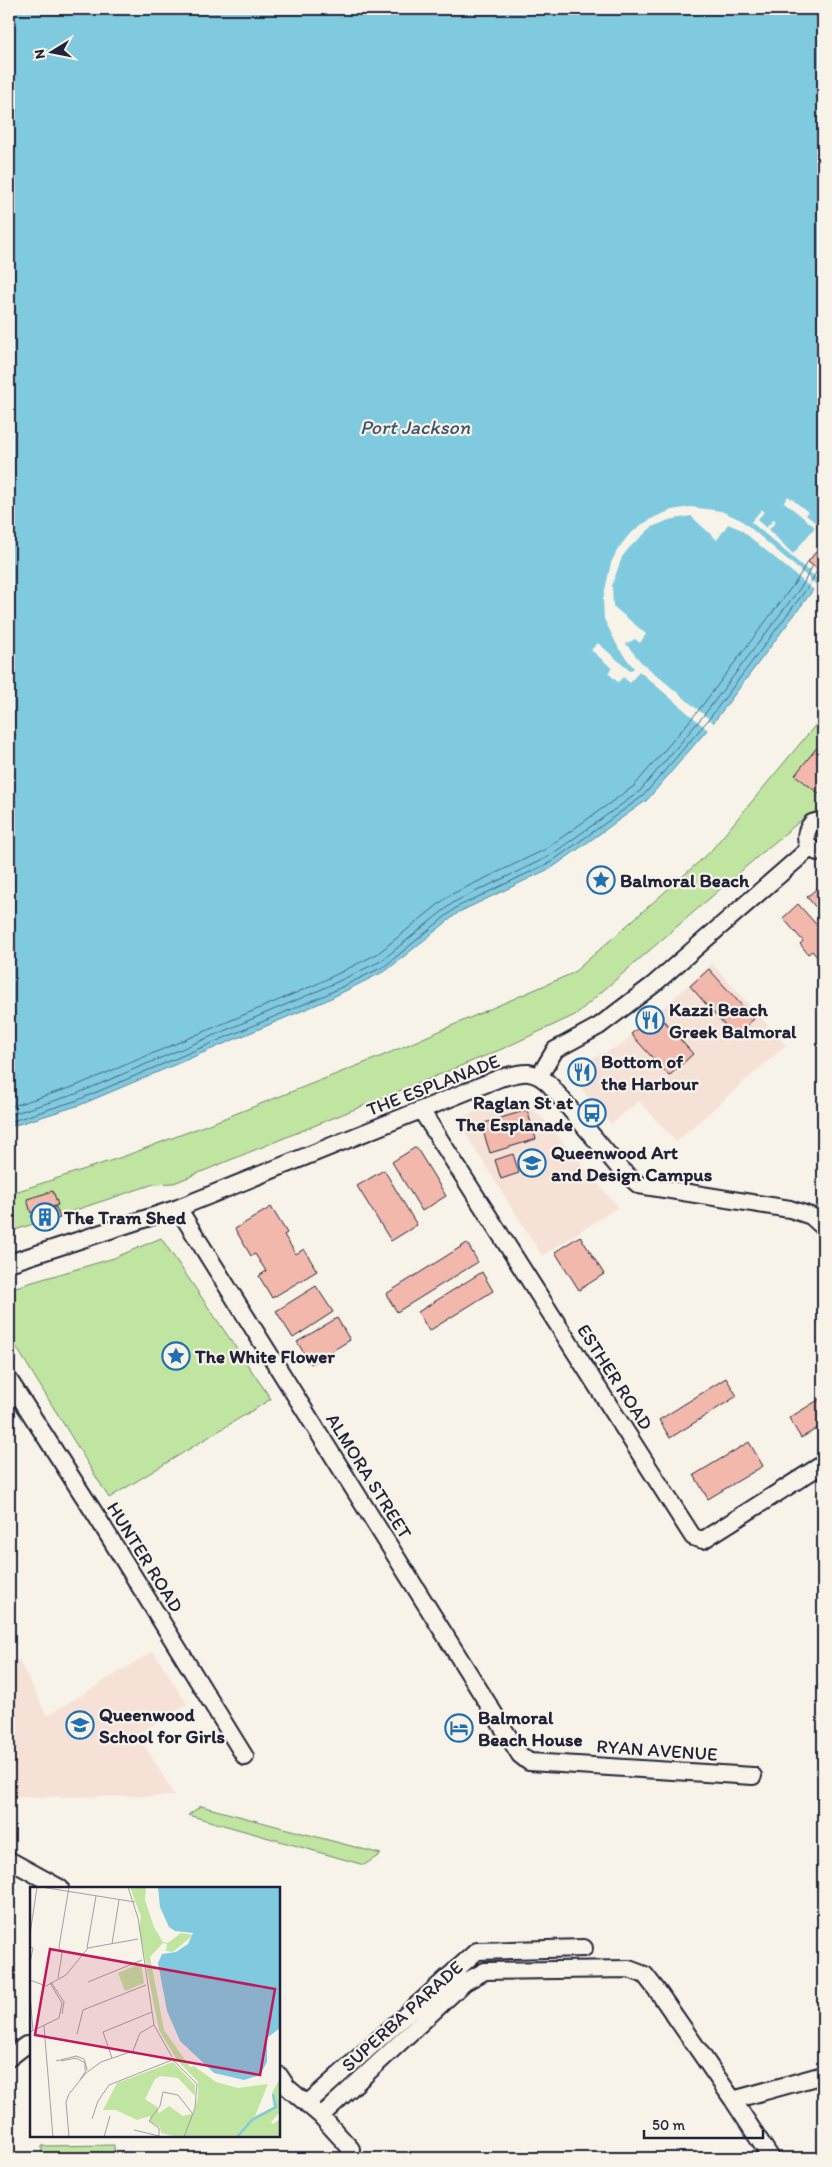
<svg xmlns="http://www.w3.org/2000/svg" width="832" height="2167" font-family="Itim,sans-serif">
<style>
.built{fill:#f6e1d6}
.green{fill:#bfe5a0;stroke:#70846e}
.water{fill:#80cae0;stroke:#5a879e}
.pier{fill:#f7f3e8}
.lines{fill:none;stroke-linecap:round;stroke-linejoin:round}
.shore{stroke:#48657d;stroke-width:1}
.building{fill:#f2b8ab;stroke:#22223b}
.minor-casing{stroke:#22223b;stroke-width:20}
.minor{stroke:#f7f3e8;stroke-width:16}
.labels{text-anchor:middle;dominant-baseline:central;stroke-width:4.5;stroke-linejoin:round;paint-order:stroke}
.poi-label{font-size:19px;font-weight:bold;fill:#22223b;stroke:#f7f3e8;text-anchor:start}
.street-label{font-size:19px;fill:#22223b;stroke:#f7f3e8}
.water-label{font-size:20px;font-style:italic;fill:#3e546d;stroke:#f7f3e8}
.inset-river{fill:none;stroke:#80cae0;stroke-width:2.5}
.inset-road{fill:none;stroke:#a29fa3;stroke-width:1}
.view{fill:#c2185b;fill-opacity:0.15;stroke:#c2185b;stroke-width:2.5}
.inset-edge{fill:none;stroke:#22223b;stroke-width:2.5}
</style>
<rect width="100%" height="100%" fill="#f7f3e8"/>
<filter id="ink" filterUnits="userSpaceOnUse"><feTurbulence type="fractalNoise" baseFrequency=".02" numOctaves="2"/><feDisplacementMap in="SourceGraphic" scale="10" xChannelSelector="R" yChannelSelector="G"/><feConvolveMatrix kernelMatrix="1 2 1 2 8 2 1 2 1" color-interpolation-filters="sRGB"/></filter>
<g filter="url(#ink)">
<path class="built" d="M712,964L786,1045L676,1142L639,1101L611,1124L570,1075V1069L621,1045Z
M505,1102L517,1103L532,1109L544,1120L618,1207L542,1256L457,1120L492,1104Z
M153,1651L187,1704L138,1734L175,1796L9,1797V1664L19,1660L47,1716Z"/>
<path class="green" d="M823,716V808L806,816L763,852L575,1015L502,1049L174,1183L154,1184L9,1232V1194L125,1156L230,1116L382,1056L573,973L709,853Z
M161,1238L271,1399L109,1498L9,1335V1289L114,1258Z
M201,1806L381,1854L364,1865L188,1815Z
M114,2145V2158H42V2146Z"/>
<path class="water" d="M9,9H823V570L813,590L713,723L647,800L553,867L459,912L387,970L325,1001L80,1105L9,1127Z"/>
<path class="pier" d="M788,496L808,512L806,515L817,524L819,522L823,526V543L808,561L823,574L820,581L751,522L762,509L764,512L757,520L766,528L774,519L776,521L769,530L793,554L815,527L784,502Z
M691,507L721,511L741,520L818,586L815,591L740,529L728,524L717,540L691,516L669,520L652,527L629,548L622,557L612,585L613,606L646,634L640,643L635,639L626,644L641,662L715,724L709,731L639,671L630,683L623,677L618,682L608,673L612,668L591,650L598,643L630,671L634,668L619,649L604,619L603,599L611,563L618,549L628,536L641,525L655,517L672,510Z"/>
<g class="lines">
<path class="shore" d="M9,1107L73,1087L317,984L377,954L450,895L544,850L634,786L698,711L797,580L807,562
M9,1115L76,1094L320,990L381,961L454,902L548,857L639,792L704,715L803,584L812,567
M9,1122L78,1100L323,996L385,966L457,907L551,862L643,796L709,719L808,587L817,571"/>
</g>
<path class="building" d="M823,543V574L808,562Z
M823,740V797L795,775Z
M823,883V916L807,897Z
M798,904L823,932V964L812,951L808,954L800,944L803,941L783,918Z
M709,969L754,1019L734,1036L690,986Z
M656,1012L693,1054L669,1076L631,1034Z
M527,1110L536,1139L490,1153L481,1124Z
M416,1147L446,1196L422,1211L392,1162Z
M513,1154L519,1173L501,1179L495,1160Z
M384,1170L417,1225L391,1241L357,1186Z
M53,1191L58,1205L31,1213L27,1199Z
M56,1207L60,1218L35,1226L31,1216Z
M271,1207L287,1233L284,1235L296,1254L304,1249L317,1271L272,1298L259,1276L266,1271L255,1254L251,1256L235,1229Z
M580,1236L604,1274L579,1290L555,1252Z
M467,1243L478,1262L397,1312L386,1294Z
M482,1272L493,1291L429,1331L418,1312Z
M316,1286L333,1312L293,1338L276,1311Z
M337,1318L350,1340L311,1364L297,1342Z
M726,1378L737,1396L670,1438L659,1420Z
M823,1397V1425L801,1438L789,1418Z
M749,1442L763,1466L708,1499L694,1475Z"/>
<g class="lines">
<g class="minor-casing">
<path id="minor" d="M823,820L812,823C801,836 806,852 823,853
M540,1075L555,1050L599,1026L653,985L810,848
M421,1110L693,1537L703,1540L823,1464
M178,1208L520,1755L529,1762L753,1776
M9,1263L178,1208L500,1078C523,1072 533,1068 550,1085L621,1170L639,1185L790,1209L811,1216L823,1227
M9,1380L97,1517L245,1757
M9,1860L60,1888
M9,2058L26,2045H31
M279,2075L287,2087L321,2116L351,2149L349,2158
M733,2100L823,2075
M308,2103L477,1951L584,1948
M321,2116L465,1982L485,1971L629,1969L645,1975L659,1993L733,2100L771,2158"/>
</g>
<use href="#minor" class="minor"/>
</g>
</g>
<defs>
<g id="sight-ring" transform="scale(1.4375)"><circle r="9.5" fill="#f7f3e8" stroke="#1f6fb2" stroke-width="1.5"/><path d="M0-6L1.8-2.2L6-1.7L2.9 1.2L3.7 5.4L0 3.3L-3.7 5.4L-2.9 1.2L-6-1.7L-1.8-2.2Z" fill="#1f6fb2"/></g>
<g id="restaurant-ring" transform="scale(1.4375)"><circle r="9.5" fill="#f7f3e8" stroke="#1f6fb2" stroke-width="1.5"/><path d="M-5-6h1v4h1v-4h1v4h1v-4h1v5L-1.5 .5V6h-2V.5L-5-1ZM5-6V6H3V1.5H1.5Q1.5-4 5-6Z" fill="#1f6fb2"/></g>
<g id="bus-ring" transform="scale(1.4375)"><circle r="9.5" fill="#f7f3e8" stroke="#1f6fb2" stroke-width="1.5"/><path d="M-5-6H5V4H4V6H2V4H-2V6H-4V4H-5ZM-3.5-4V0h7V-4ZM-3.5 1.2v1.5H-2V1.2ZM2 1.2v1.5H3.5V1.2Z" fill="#1f6fb2"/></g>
<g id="school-ring" transform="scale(1.4375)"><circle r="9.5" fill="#f7f3e8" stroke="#1f6fb2" stroke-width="1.5"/><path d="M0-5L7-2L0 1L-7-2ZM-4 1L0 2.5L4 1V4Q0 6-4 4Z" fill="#1f6fb2"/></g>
<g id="building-ring" transform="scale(1.4375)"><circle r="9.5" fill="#f7f3e8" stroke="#1f6fb2" stroke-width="1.5"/><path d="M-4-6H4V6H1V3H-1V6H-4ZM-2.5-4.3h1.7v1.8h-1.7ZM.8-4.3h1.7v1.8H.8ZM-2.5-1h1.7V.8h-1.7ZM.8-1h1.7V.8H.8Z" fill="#1f6fb2"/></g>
<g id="hotel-ring" transform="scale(1.4375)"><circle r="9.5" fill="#f7f3e8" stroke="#1f6fb2" stroke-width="1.5"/><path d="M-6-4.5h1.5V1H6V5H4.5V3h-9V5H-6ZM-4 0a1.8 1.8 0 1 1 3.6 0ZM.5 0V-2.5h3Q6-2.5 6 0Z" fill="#1f6fb2"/></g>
</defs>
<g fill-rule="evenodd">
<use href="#sight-ring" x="601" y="880"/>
<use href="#restaurant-ring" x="650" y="1020"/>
<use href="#restaurant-ring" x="582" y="1072"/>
<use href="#bus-ring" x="592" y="1113"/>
<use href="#school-ring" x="532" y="1163"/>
<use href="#building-ring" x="45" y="1217"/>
<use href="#sight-ring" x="176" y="1356"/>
<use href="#school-ring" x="80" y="1725"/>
<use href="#hotel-ring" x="459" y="1728"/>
</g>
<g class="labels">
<g class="poi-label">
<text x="620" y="880">Balmoral Beach</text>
<text x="669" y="1009">Kazzi Beach<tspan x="669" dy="22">Greek Balmoral</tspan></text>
<text x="601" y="1061">Bottom of<tspan x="601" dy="22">the Harbour</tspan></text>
<text x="573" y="1102" text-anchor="end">Raglan St at<tspan x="573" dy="22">The Esplanade</tspan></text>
<text x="551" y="1152">Queenwood Art<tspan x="551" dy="22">and Design Campus</tspan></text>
<text x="64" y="1217">The Tram Shed</text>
<text x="195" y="1356">The White Flower</text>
<text x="99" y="1714">Queenwood<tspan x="99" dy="22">School for Girls</tspan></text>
<text x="478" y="1717">Balmoral<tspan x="478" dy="22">Beach House</tspan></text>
</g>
<g class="street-label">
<text transform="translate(433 1085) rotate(-21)">THE ESPLANADE</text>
<text transform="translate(615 1377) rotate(57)">ESTHER ROAD</text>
<text transform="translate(369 1476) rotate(58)">ALMORA STREET</text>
<text transform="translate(145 1557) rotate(58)">HUNTER ROAD</text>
<text transform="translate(657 1750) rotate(4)">RYAN AVENUE</text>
<text transform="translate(402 2016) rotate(-42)">SUPERBA PARADE</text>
</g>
<g class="water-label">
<text x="415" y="427">Port Jackson</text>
</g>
</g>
<g transform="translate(30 1887)">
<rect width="250" height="250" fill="#f7f3e8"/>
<path d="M100,0H116L115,13L124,40L133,55L138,56L151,46L163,48L143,65L136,64L137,57L133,56L120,70L134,143L160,180L164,179L186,195L208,201L238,197L225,229L243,220L242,206L250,191V225L241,235L243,237L250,232V250H147L131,246L130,240L120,235V229L107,233L86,223H73L87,196L143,175L165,198V209L148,191L130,189L125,192L115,212L127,220L129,226L139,219L153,229L164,226L168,210V195L147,173L129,143L109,41L111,30ZM111,76L114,96L95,104L88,86Z" fill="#bfe5a0"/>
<path d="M128,0H250V141L237,151V175L230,188L214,193L184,186L150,154L137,124L128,76L132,67L146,65L158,57L163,46L145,44L139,40L130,20Z" fill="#80cae0"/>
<path class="inset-river" d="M207,250L222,233L246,220L243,207"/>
<path class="inset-road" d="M11,0L105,15M98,0L108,31L124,138L142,170M0,47L7,0M82,57L89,13M0,60L3,61L0,76M57,61L66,9M28,91L32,67L29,60L39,0M0,93L16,99L36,88L58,61L108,52M21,95L34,115L32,127M58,95L112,73M0,107L3,144M14,139L23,250M0,145L29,131L32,116L20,96M47,147L53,123L116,98M82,171L73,145L122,125M143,173L167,197L165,221L154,250M26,174L46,169L54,172L57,182L50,193M31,174L46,171L55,176V183M62,232L68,214L79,198L142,173M104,243L129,249M39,250L36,215L39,207L56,186L71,175L103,164L110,146L124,138M74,250L80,229M129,250V241L119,234L130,219L133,205L148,208L162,226"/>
<path class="view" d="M20,62L245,102L230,188L5,148Z"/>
<rect width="250" height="250" class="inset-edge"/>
</g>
<rect width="832" height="2167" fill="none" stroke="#f7f3e8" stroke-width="30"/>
<rect x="15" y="15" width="802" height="2137" fill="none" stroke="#22223b" stroke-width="2" filter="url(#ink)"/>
<g transform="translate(52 52) rotate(260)" stroke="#f7f3e8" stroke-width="4" paint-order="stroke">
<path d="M0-4L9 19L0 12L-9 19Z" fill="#22223b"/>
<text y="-8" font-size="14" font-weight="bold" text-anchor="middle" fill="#22223b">N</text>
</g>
<path d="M644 2130v8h119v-8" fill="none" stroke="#22223b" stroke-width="2.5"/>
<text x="652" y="2130" font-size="15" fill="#22223b" stroke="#f7f3e8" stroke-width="4" paint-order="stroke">50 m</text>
</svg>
